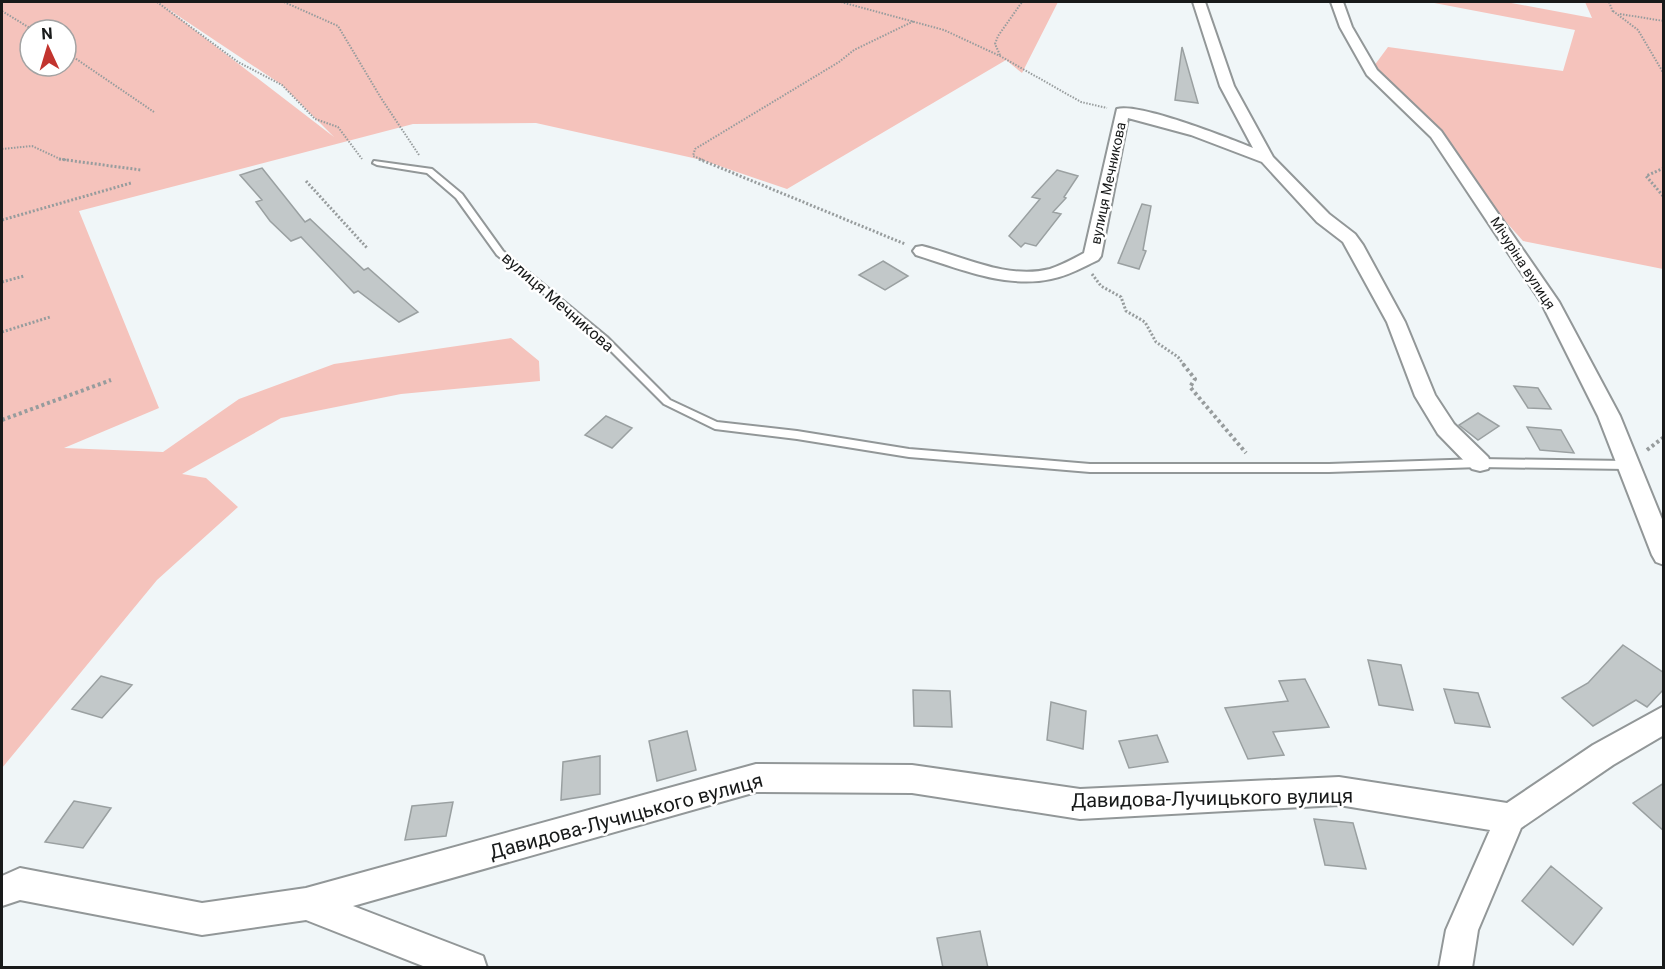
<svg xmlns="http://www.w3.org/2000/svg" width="1665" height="969" font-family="Roboto,sans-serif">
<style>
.green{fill:#f5c3bc;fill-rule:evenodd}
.building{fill:#c2c8c9;stroke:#9aa0a1;stroke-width:1.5}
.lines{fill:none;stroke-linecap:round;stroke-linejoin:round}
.lane-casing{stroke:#929798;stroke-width:4}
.street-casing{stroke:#929798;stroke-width:4}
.path-far2{stroke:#979c9d;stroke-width:2;stroke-dasharray:1.5 1.5;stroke-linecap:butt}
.path-far1{stroke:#979c9d;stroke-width:3;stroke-dasharray:2 2;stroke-linecap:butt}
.path{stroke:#979c9d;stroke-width:4;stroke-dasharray:3 3;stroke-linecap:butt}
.lane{fill:#fff;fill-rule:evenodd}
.street{fill:#fff;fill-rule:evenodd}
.labels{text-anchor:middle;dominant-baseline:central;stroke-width:5;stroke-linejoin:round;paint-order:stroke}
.far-street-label{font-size:14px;fill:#181a1a;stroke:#fff}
.street-label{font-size:16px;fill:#181a1a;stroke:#fff}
.near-street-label{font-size:20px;fill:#181a1a;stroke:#fff}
</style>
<rect width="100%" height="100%" fill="#f0f6f8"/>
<path class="green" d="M2,2H1058L1022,73L1006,60L787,189L702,160L536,123L413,124L79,211L159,408L64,448L163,452L239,399L334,364L511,338L539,361L540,381L401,394L281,418L182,474L206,478L238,507L157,580L2,768ZM162,5L282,85L334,137ZM30,30H66V66H30Z
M1429,2H1506L1592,18L1585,2H1663V269L1523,241L1371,70L1388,47L1563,71L1575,30Z"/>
<path class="building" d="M1182,47L1198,103L1175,100Z
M262,168L305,222L310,219L364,270L368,268L418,312L399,322L358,291L354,293L301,237L291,241L270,221L256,202L262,200L240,175Z
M1057,170L1078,176L1064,197L1066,198L1053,212L1061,214L1036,246L1025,243L1021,247L1009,236L1040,199L1032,197Z
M1142,204L1151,206L1143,250L1146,251L1139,269L1118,263Z
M883,261L908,276L885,290L859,275Z
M1514,386L1538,388L1551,409L1528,408Z
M1478,413L1499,426L1478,440L1459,425Z
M606,416L632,428L612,448L585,435Z
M1527,427L1561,430L1574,453L1540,450Z
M1623,645L1664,673V689L1647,707L1636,700L1593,726L1562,698L1588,683Z
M1368,660L1401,665L1413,710L1379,705Z
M101,676L132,685L102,718L72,709Z
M1305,679L1329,727L1273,732L1284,755L1248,759L1225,708L1288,701L1279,681Z
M1444,689L1478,693L1490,727L1455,723Z
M913,690L950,691L952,727L914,726Z
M1051,702L1086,711L1083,749L1047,740Z
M687,731L696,770L657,781L649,741Z
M1157,735L1168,762L1129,768L1119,741Z
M600,756V794L561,800L563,762Z
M1664,783V831L1633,803Z
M74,801L111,808L83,848L45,842Z
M453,802L446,836L405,840L412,806Z
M1314,819L1353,823L1366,869L1325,865Z
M1551,866L1602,908L1573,945L1522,901Z
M980,931L988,968H943L937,938Z"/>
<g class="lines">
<g class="lane-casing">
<path id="lane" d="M374,161L432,169L462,194L503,251L607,337L670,400L717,422L797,431L909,449L1090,464H1329L1480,459L1627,461L1632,465L1627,469L1480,467L1329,472H1090L909,457L797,439L715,429L664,404L601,341L497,255L456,198L427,173L377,165L373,163Z"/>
</g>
<g class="street-casing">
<path id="street" d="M1193,2H1205L1234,86L1273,157L1329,214L1355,234L1363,245L1405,322L1435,395L1454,424L1488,457L1491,463L1488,469L1480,471L1472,469L1438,434L1415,396L1387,322L1343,242L1317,222L1262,162L1191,135L1128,118L1101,256L1098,260C1083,267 1068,276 1051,279C1006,289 958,268 916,255L913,251L916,247L922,246C962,256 1007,280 1050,269C1062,265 1073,259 1084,253L1117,109C1140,103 1228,138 1253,148L1220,86Z
M1331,2H1343L1352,27L1377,70L1441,131L1559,302L1620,416L1664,524V565L1656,562L1652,555L1598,416L1541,302L1431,137L1367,75L1340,27Z
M1664,706V735L1613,765L1521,828L1478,930L1472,968H1439L1446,930L1490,830L1339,805L1080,819L912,793L756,792L353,906L483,956L487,968H428L306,920L202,935L20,900L2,906V876L20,868L202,903L306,888L756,764L912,765L1080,789L1339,777L1507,803L1593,745Z"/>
</g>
<path class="path-far2" d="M157,2L238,62L282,85L315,119L338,127L362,159
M284,2L338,26L381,98L419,155
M841,2L944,30L1000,56L1081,102L1107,108
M1609,2L1613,12
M2,11L33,30
M1613,11L1638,30L1664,74
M1620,14L1664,21
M66,52L154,112
M1000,55L995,44L998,36L1022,2
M2,149L32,146L60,159L68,160
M703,160L693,156L695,149L839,62L854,50L914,21"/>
<path class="path-far1" d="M59,159L141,170
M699,159L905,244
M1664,168L1646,176L1664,197
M306,181L367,248
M2,220L131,183
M1092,274L1101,286L1121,297L1126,311L1145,322L1156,342L1178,357L1184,365
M2,282L24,276
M2,332L50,317"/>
<path class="path" d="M1183,364L1195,379L1190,387L1246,453
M2,420L111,380
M1647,450L1664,437"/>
<use href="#lane" class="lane"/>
<use href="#street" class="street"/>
</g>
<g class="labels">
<g class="far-street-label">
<text transform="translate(1108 183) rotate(-78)">вулиця Мечникова</text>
<text transform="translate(1523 263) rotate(57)">Мічуріна вулиця</text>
</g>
<g class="street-label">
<text transform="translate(558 302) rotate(41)">вулиця Мечникова</text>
</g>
<g class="near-street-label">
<text transform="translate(1212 798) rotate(-1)">Давидова-Лучицького вулиця</text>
<text transform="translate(626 816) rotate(-15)">Давидова-Лучицького вулиця</text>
</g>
</g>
<rect width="1665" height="969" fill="none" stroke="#181a1a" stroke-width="6"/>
<g transform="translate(48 48) rotate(356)"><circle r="28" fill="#ffffff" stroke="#a3a3a3" stroke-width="1.5"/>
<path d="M0-4.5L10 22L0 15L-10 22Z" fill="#c2342e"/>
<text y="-9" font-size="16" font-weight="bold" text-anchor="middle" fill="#181a1a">N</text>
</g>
</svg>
